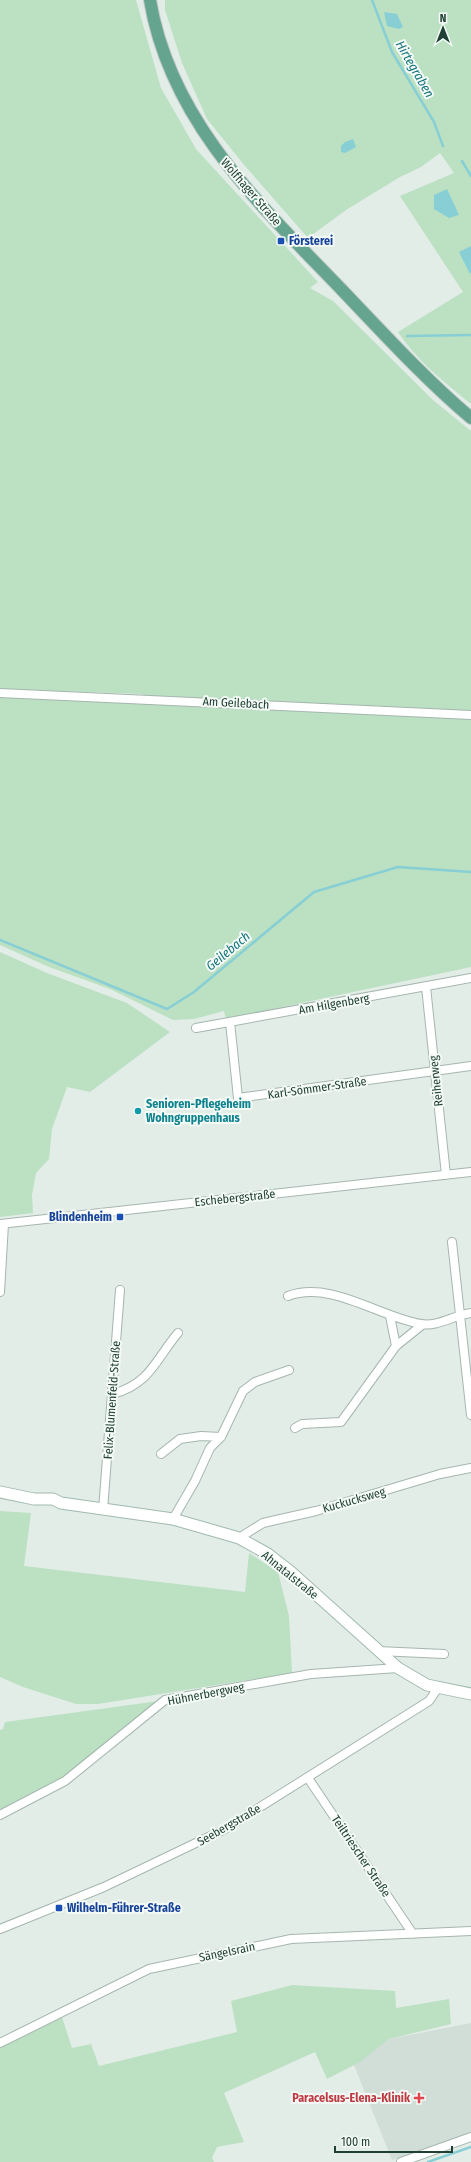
<svg xmlns="http://www.w3.org/2000/svg" width="471" height="2162" font-family="'Fira Sans Condensed',sans-serif">
<style>
.built{fill:#d1ddd7}
.green{fill:#bbe0c2}
.water{fill:#88cfd5}
.lines{fill:none;stroke-linecap:round;stroke-linejoin:round}
.stream{stroke:#88cfd5;stroke-width:2.5}
.street-casing{stroke:#a5b6af;stroke-width:10}
.secondary-casing{stroke:#a0baaf;stroke-width:13}
.primary-casing{stroke:#c1cac6;stroke-width:14}
.street{stroke:#fff;stroke-width:8}
.secondary{stroke:#fff;stroke-width:11}
.primary{stroke:#65a590;stroke-width:12}
.transit-dot{fill:#1a4fb4;stroke:#f4faf6;stroke-width:1.5}
.culture-dot{fill:#0f9aa8;stroke:#f4faf6;stroke-width:1.5}
.health-dot{fill:#e0444e;stroke:#f4faf6;stroke-width:1.5}
.labels{text-anchor:middle;dominant-baseline:central;stroke-width:4;stroke-linejoin:round;paint-order:stroke}
.street-label{font-size:12px;fill:#214035;stroke:#f4faf6}
.transit-label{font-size:12px;font-weight:bold;fill:#164399;stroke:#f4faf6;text-anchor:start}
.culture-label{font-size:12px;font-weight:bold;fill:#0d838f;stroke:#f4faf6;text-anchor:start}
.health-label{font-size:12px;font-weight:bold;fill:#be3a42;stroke:#f4faf6;text-anchor:end}
.water-label{font-size:13px;font-style:italic;fill:#18767f;stroke:#f4faf6}
</style>
<rect width="100%" height="100%" fill="#e3ede8"/>
<path class="built" d="M471,2023V2132L392,2160L354,2065L389,2039Z"/>
<path class="green" d="M0,0H136L161,88L196,149L318,282L310,288L333,301L433,400L471,431V967L226,1019L224,1011L194,1019L173,1020L110,989L49,967L0,945V697L143,703V694L0,689Z
M165,0H471V404C445,383 416,360 398,332L463,292L400,196L454,173L440,153L421,167L400,177L346,210L308,238L245,166L207,119L182,63L165,10Z
M0,952L47,973L127,1003L170,1032L90,1092L67,1087L52,1129L49,1159L36,1173L32,1195L33,1213L0,1217Z
M0,1511L31,1513L24,1566L245,1592L249,1553L278,1572L289,1616L292,1673L98,1704H76L23,1687L0,1677Z
M159,1701L59,1782L0,1812V1730L3,1729L5,1722Z
M292,1985L395,1991L396,2008L449,1999L451,2024L389,2039L360,2062L327,2079L315,2052L224,2093L244,2142L217,2147L212,2158L214,2162H0V2046L62,2017L72,2048L91,2044L99,2066L237,2032L231,2001Z"/>
<path class="water" d="M384,12L397,14L403,27L399,29L387,26Z
M353,139L356,147L345,153L341,152V146L345,142Z
M447,189L459,215L449,218L434,209V195Z
M471,246V273L470,274L459,252Z"/>
<g class="lines">
<path class="stream" d="M372,0L392,52L434,122L443,146
M462,161L471,176
M407,336L471,335
M0,940L167,1009L194,992L314,892L398,867L471,872
M428,2162L471,2147"/>
<g class="street-casing">
<path id="street" d="M0,693L471,715
M426,987L446,1175
M230,1022L238,1098L471,1066
M196,1028L471,978
M0,1224L471,1172
M452,1242L471,1415
M0,1292L4,1224
M288,1296C331,1280 379,1317 421,1324C438,1327 454,1315 471,1313
M390,1316L396,1346
M113,1394C151,1383 155,1360 178,1333
M295,1428L302,1424L341,1422L396,1346L422,1325
M161,1454L180,1439L201,1436L221,1437
M103,1510L120,1290
M173,1519L195,1481L210,1448L221,1437L243,1391L255,1382L289,1370
M239,1538L263,1523L316,1511L440,1474L471,1468
M378,1651L444,1654
M308,1778L413,1934
M0,1815L65,1781L165,1700L311,1674L398,1668
M0,1929L104,1887L225,1829L429,1701L438,1688
M0,2043L149,1969L291,1939L471,1931
M401,2162L471,2137"/>
</g>
<g class="secondary-casing">
<path id="secondary" d="M0,1492L34,1499H53L61,1503L173,1519L239,1538L268,1554L291,1572L398,1668L427,1685L471,1694"/>
</g>
<g class="primary-casing">
<path id="primary" d="M150,0C170,121 261,206 342,290C384,334 425,379 471,418"/>
</g>
<use href="#street" class="street"/>
<use href="#secondary" class="secondary"/>
<use href="#primary" class="primary"/>
</g>
<g class="transit-dot">
<rect x="277" y="237" width="8" height="8" rx="2"/>
<rect x="116" y="1213" width="8" height="8" rx="2"/>
<rect x="55" y="1904" width="8" height="8" rx="2"/>
</g>
<circle class="culture-dot" cx="138" cy="1111" r="4"/>
<path class="health-dot" d="M417 2092h4v4h4v4h-4v4h-4v-4h-4v-4h4z"/>
<g class="labels">
<g class="street-label">
<text transform="translate(251 192) rotate(49)">Wolfhager Straße</text>
<text transform="translate(236 703) rotate(3)">Am Geilebach</text>
<text transform="translate(334 1004) rotate(-10)">Am Hilgenberg</text>
<text transform="translate(436 1081) rotate(-96)">Reiherweg</text>
<text transform="translate(317 1088) rotate(-8)">Karl-Sömmer-Straße</text>
<text transform="translate(235 1198) rotate(-6)">Eschebergstraße</text>
<text transform="translate(112 1400) rotate(-86)">Felix-Blumenfeld-Straße</text>
<text transform="translate(354 1500) rotate(-16)">Kuckucksweg</text>
<text transform="translate(290 1575) rotate(39)">Ahnatalstraße</text>
<text transform="translate(206 1694) rotate(-11)">Hühnerbergweg</text>
<text transform="translate(229 1825) rotate(-30)">Seebergstraße</text>
<text transform="translate(361 1856) rotate(56)">Teiltriescher Straße</text>
<text transform="translate(227 1952) rotate(-12)">Sängelsrain</text>
</g>
<g class="transit-label">
<text x="289" y="241">Försterei</text>
<text x="112" y="1217" text-anchor="end">Blindenheim</text>
<text x="67" y="1908">Wilhelm-Führer-Straße</text>
</g>
<g class="culture-label">
<text x="146" y="1104">Senioren-Pflegeheim<tspan x="146" dy="14">Wohngruppenhaus</tspan></text>
</g>
<g class="health-label">
<text x="410" y="2098">Paracelsus-Elena-Klinik</text>
</g>
<g class="water-label">
<text transform="translate(415 69) rotate(60)">Hirtegraben</text>
<text transform="translate(228 951) rotate(-40)">Geilebach</text>
</g>
</g>
<g transform="translate(443 28)" stroke="#f4faf6" stroke-width="3" paint-order="stroke">
<path d="M0-3L7 15L0 10L-7 15Z" fill="#214035"/>
<text y="-6" font-size="11" font-weight="bold" text-anchor="middle" fill="#214035">N</text>
</g>
<path d="M335 2146v6h117v-6" fill="none" stroke="#214035" stroke-width="2"/>
<text x="341" y="2146" font-size="12" fill="#214035" stroke="#f4faf6" stroke-width="3" paint-order="stroke">100 m</text>
</svg>
